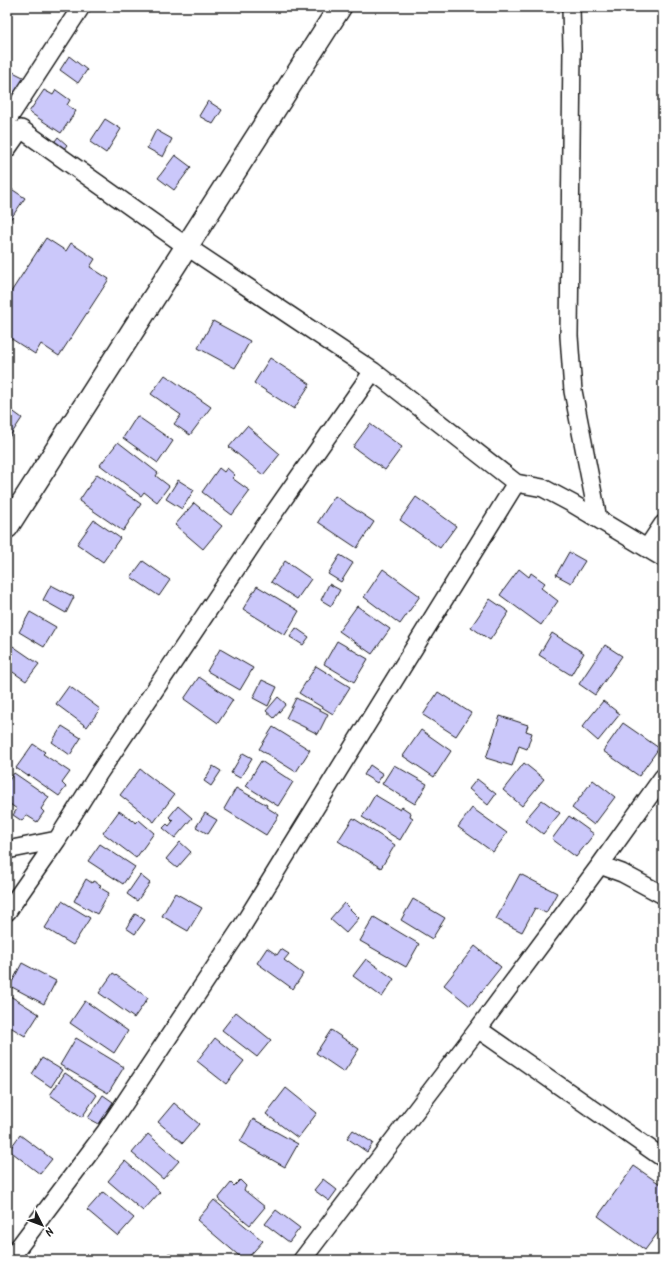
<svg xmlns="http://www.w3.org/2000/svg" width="670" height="1267" font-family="Kalam,sans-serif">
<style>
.building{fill:#cbc8fa;stroke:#1c1c1c}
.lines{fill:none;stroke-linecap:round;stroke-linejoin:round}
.minor-casing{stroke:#1c1c1c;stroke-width:20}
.tertiary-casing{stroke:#1c1c1c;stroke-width:25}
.minor{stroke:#fff;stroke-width:17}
.tertiary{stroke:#fff;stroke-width:22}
</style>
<rect width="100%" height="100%" fill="#fff"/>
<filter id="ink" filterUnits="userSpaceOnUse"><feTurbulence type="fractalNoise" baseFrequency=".025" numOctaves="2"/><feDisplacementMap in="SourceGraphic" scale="8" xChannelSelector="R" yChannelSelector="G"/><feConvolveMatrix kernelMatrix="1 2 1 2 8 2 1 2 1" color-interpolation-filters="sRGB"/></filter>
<g filter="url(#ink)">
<path class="building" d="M69,56L87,70L78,83L60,70Z
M11,71L27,79L16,100L7,95V79Z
M44,90L53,95L56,90L70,100L67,105L76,111L61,133L29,112Z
M208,101L222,110L213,124L199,116Z
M105,119L121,129L106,153L90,142Z
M156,130L172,139L163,157L147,148Z
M58,137L67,145L55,160L46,153Z
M175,155L191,167L174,190L158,178Z
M7,186L25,198L7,224Z
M46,238L66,251L71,243L95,259L90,267L109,279L59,356L41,344L35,354L7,336V298Z
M213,321L250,341L235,368L198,348Z
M270,358L310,384L294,409L254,383Z
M165,375L211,407L190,435L174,424L181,415L151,394Z
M7,407L22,418L8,439H7Z
M137,416L173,441L158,463L123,438Z
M370,424L402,447L385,470L353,447Z
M247,426L280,454L263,475L229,447Z
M118,442L158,473L156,476L169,486L157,502L144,492L141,496L100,465Z
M219,468L224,472L227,468L235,475L232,478L250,491L232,515L202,492Z
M97,474L141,504L123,531L79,501Z
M178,480L194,490L182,509L166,499Z
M335,496L374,522L357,548L318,522Z
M416,497L456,526L440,548L400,520Z
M194,503L222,526L203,549L175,525Z
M94,520L120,538L103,562L77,544Z
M569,552L585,561L571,583L556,575Z
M340,555L353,563L341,582L328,574Z
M143,561L170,580L159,596L131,577Z
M285,561L311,579L297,599L271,582Z
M383,569L420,596L400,624L364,597Z
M519,569L529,577L531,573L545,583L541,588L558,601L541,625L500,595Z
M329,584L340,590L331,606L321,600Z
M51,585L74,597L66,613L43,600Z
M257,586L299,611L285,635L243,609Z
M490,599L509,612L490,640L471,627Z
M357,606L390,629L372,654L339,631Z
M30,612L56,627L44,647L19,632Z
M296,628L309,637L303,645L290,637Z
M552,633L584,653L571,675L539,655Z
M337,641L368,659L354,682L324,664Z
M7,642L39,664L26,681L7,668Z
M605,645L622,656L595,695L579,684Z
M220,649L253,668L240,690L207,671Z
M316,666L350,687L333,714L299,693Z
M199,677L233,700L218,723L184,699Z
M262,680L277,687L268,706L253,698Z
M69,686L100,709L87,727L56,704Z
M438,692L471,713L456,736L423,715Z
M278,697L286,704L274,718L266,711Z
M296,698L328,714L318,734L286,718Z
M603,701L620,714L598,741L582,727Z
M500,716L528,725L526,731L532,733L527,749L519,746L512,766L486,758Z
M623,723L659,748L639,776L603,751Z
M62,726L81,738L70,755L52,742Z
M273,727L310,750L296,772L259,749Z
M421,730L451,751L434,777L403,756Z
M33,744L45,752L43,754L70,772L62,783L66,787L59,796L29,775L28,776L16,768Z
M243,753L252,758L240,778L231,773Z
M261,761L293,782L278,806L246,786Z
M524,763L544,779L522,806L503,790Z
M370,765L383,774L377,783L364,775Z
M394,765L427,784L415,804L382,784Z
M213,766L221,771L211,786L204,781Z
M140,769L174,795L154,822L120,795Z
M14,773L49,797L41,809L44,812L37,822L26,815L22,821L13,815L17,809L7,802V783Z
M477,779L496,794L488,805L469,789Z
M593,780L615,797L594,825L572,808Z
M236,788L267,805L266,807L279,815L266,835L224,809Z
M375,795L400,810L402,807L411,813L410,816L413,818L400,840L362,817Z
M542,800L560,813L543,834L525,820Z
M178,806L192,818L175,838L163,828L167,824L169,826L173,821L169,817Z
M472,808L507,833L493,852L458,827Z
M119,811L136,823L139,820L154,833L136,858L103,833Z
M205,813L217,820L208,834L196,827Z
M569,816L594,834L576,857L552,839Z
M353,818L395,845L381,868L338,841Z
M180,842L191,852L177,868L166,859Z
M100,844L135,867L123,884L88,861Z
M520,874L557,893L546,913L535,908L522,932L496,919Z
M140,875L150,883L137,901L127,894Z
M86,879L92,883L93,881L101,885L99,887L109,893L97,914L74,901Z
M175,893L202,908L188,931L162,916Z
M413,899L445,918L432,939L401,920Z
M62,901L90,918L73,945L45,928Z
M344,903L359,918L346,933L330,919Z
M135,914L145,920L135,934L126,928Z
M374,917L419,944L406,967L360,941Z
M475,946L501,967L470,1006L444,985Z
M267,948L277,955L281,949L289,954L284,960L303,974L293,989L257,963Z
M366,959L394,979L382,997L353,976Z
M22,963L56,981L44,1004L10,986Z
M113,973L148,998L134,1018L99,993Z
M7,994L39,1014L25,1036L7,1025Z
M85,1001L128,1031L114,1053L70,1023Z
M236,1012L271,1040L257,1057L222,1030Z
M331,1030L359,1049L344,1072L316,1053Z
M76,1038L124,1067L108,1093L60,1065Z
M215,1038L244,1061L226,1084L197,1061Z
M42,1058L62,1070L51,1087L32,1074Z
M65,1073L97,1095L82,1117L50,1095Z
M286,1088L317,1113L298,1138L266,1114Z
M103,1095L113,1102L99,1124L88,1118Z
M174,1103L199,1124L183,1143L158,1122Z
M253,1119L298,1144L285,1167L240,1142Z
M353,1130L373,1143L367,1152L347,1138Z
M148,1134L179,1161L163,1179L132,1153Z
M20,1135L52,1159L40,1174L9,1150Z
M125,1161L160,1192L143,1211L108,1181Z
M634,1166L663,1186V1226L645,1250L598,1216Z
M323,1179L337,1190L329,1201L314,1190Z
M240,1180L246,1186L244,1190L265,1207L250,1225L218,1199L231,1183L234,1186Z
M103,1192L134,1218L118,1236L87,1210Z
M214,1200L263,1241L246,1260H244L197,1220Z
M276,1210L300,1228L289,1242L265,1224Z
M169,1253L177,1260H163Z"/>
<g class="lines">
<g class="minor-casing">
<path id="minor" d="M571,7L572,49L569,336L573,391L598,519
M8,119L81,7
M7,149L21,129L186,246L373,371L516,483L543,488L573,504L663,558
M647,548L663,524
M7,850L57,840
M600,865L622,873L663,895
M7,912L57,840L99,773L264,527L373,371
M478,1029L663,1158
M9,1260L106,1131L241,928L516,483
M302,1260L478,1029L600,865L663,777"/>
</g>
<g class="tertiary-casing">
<path id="tertiary" d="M7,527L340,7"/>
</g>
<use href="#minor" class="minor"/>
<use href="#tertiary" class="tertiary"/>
</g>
</g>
<rect width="670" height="1267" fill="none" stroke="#fff" stroke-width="24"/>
<rect x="12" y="12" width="646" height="1243" fill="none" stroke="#1c1c1c" stroke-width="1.5" filter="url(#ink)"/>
<g transform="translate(42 1225) rotate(132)" stroke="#ffffff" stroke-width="3" paint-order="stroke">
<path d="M0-3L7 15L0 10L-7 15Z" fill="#1c1c1c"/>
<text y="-6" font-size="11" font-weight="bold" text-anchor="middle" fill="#1c1c1c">N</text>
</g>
</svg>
